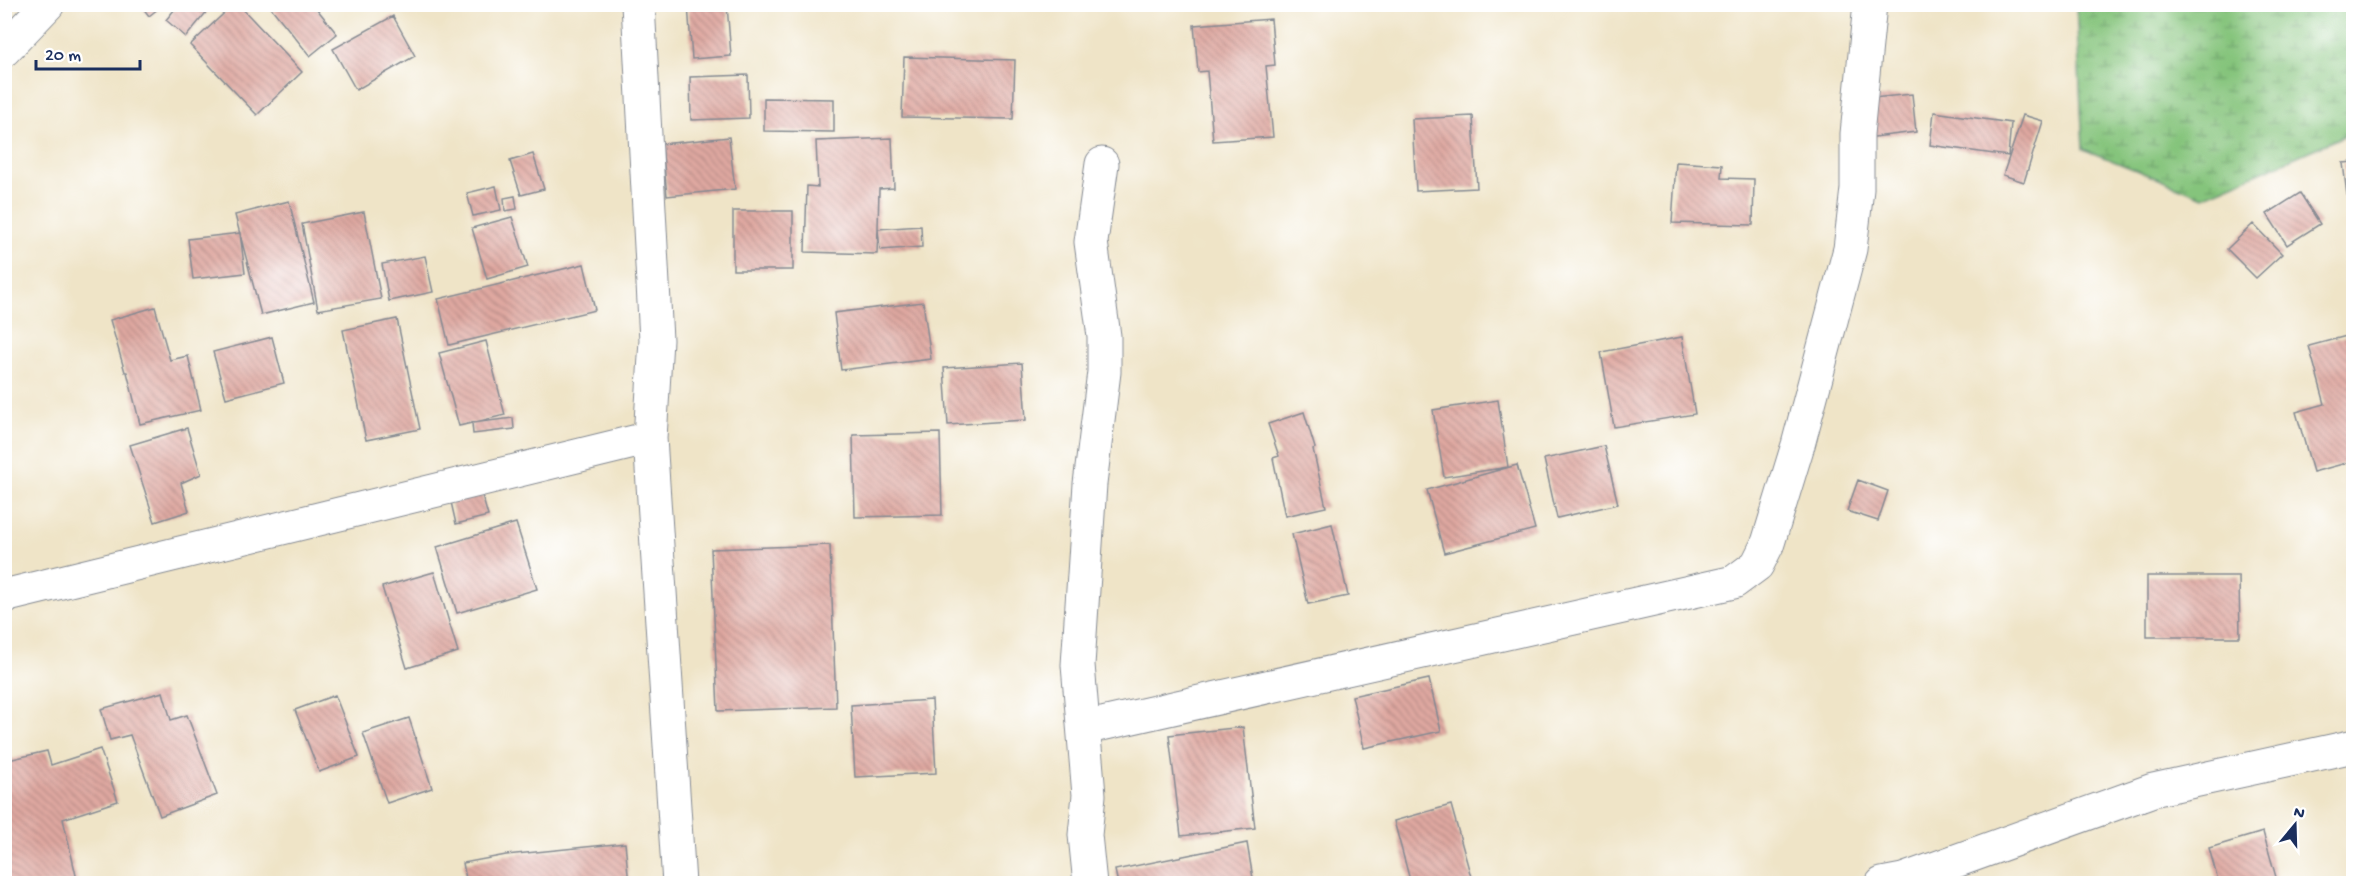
<svg xmlns="http://www.w3.org/2000/svg" width="2358" height="888" font-family="'Gochi Hand',sans-serif">
<style>
.wetland{fill:url(#wetland-marsh);stroke:#507a6d;stroke-width:1.5}
.building{fill:url(#building-back-hatch)}
.lines{fill:none;stroke-linecap:round;stroke-linejoin:round}
.minor-casing{stroke:#858a92;stroke-width:35}
.minor{stroke:#fff;stroke-width:33}
</style>
<defs>
<pattern id="wetland-marsh" width="20" height="14" patternUnits="userSpaceOnUse" patternTransform="scale(1.5)"><rect width="20" height="14" fill="#85c47c"/><path d="M1 5h8M5 5V1M11 12h8M15 12V8" fill="none" stroke="#6ca069"/></pattern>
<pattern id="building-back-hatch" width="6" height="6" patternUnits="userSpaceOnUse" patternTransform="scale(1.5)"><rect width="6" height="6" fill="#dfa8a0"/><path d="M-1 5l2 2M0 0l6 6M5-1l2 2" fill="none" stroke="#b48986"/></pattern>
</defs>
<rect width="100%" height="100%" fill="#fff"/>
<filter id="ink" filterUnits="userSpaceOnUse"><feTurbulence type="fractalNoise" baseFrequency=".0167" numOctaves="2"/><feDisplacementMap in="SourceGraphic" scale="12" xChannelSelector="R" yChannelSelector="G"/><feConvolveMatrix kernelMatrix="1 2 1 2 8 2 1 2 1" color-interpolation-filters="sRGB"/></filter>
<filter id="wash" filterUnits="userSpaceOnUse"><feTurbulence type="fractalNoise" baseFrequency=".008" numOctaves="4" result="noise"/><feDisplacementMap in="SourceGraphic" scale="24" xChannelSelector="R" yChannelSelector="G"/><feGaussianBlur stdDeviation="1.35" result="paint"/><feColorMatrix in="noise" values="0 0 0 0 0 0 0 0 0 0 0 0 0 0 0 0 0 1.4 0 .05"/><feComposite in="paint" operator="in"/></filter>
<g filter="url(#wash)">
<rect width="100%" height="100%" fill="#efe4c7"/>
<path class="wetland" d="M2076,5H2353V132L2203,197L2083,149Z"/>
<g id="blocks">
<path class="building" d="M140,4H164L149,16Z
M179,4H213L186,37L166,20Z
M234,4H238L302,72L257,115L190,45Z
M268,4H313L337,34L310,56Z
M688,5H727L731,56L692,59Z
M393,16L415,56L356,90L333,49Z
M1271,19L1275,65L1266,66L1273,137L1213,141L1207,71L1198,72L1194,25Z
M904,57L1015,60L1013,119L902,117Z
M748,75L749,118L691,120L690,77Z
M1912,94L1916,132L1857,139L1853,100Z
M764,98L834,99V132L764,131Z
M1934,112L2011,123L2008,156L1930,145Z
M2023,115L2043,121L2024,182L2003,175Z
M1473,116L1477,188L1416,191L1412,119Z
M729,137L735,189L667,196L662,144Z
M892,138L894,188L879,189L878,229L921,226L922,247L880,250L878,229L877,254L805,252L807,186L818,187L816,141Z
M533,154L544,189L521,195L510,161Z
M1676,162L1722,165L1721,178L1754,179L1753,225L1672,223Z
M2354,162V195H2347L2343,163Z
M496,186L501,210L473,216L467,193Z
M2300,193L2320,224L2287,245L2267,214Z
M515,196L517,209L505,211L504,198Z
M289,201L314,302L261,315L235,215Z
M733,211H793V270H733Z
M364,212L381,299L318,310L302,224Z
M512,217L528,267L487,279L472,228Z
M2253,224L2282,254L2256,278L2227,249Z
M240,233L245,273L193,279L188,239Z
M425,256L433,292L389,301L382,264Z
M584,264L595,310L449,345L438,299Z
M923,302L931,359L841,370L834,313Z
M155,307L170,360L188,356L201,410L140,424L127,372H125L110,320Z
M397,319L420,429L366,440L343,330Z
M2354,334V461L2313,472L2296,412L2325,404L2309,346Z
M272,337L284,383L226,398L213,352Z
M1682,337L1695,414L1614,427L1601,352Z
M486,341L505,415L459,426L439,353Z
M1022,363L1026,420L948,425L944,368Z
M1498,400L1508,467L1444,477L1433,410Z
M1304,412L1315,448L1313,449L1326,507L1285,516L1273,458L1279,456L1268,424Z
M513,418L514,429L473,434L472,423Z
M187,428L201,474L181,483L189,511L155,522L130,445Z
M940,433L942,515L855,517L853,435Z
M1604,446L1618,504L1557,518L1544,459Z
M1517,465L1535,529L1444,553L1427,490Z
M1858,480L1888,491L1878,521L1847,511Z
M482,495L488,516L456,524L451,502Z
M516,523L537,589L457,613L437,547Z
M1332,524L1348,596L1308,604L1292,534Z
M830,545L836,707L718,711L711,549Z
M434,572L458,652L407,668L382,587Z
M2147,576H2239L2240,637H2147Z
M1429,679L1441,731L1364,748L1352,696Z
M163,692L171,720L187,715L217,795L160,816L130,735L110,740L101,709Z
M335,695L359,757L319,772L295,710Z
M932,700L936,773L855,777L851,705Z
M409,718L432,788L387,803L363,733Z
M1243,727L1255,828L1181,836L1169,735Z
M100,749L118,801L63,819L78,884H9L4,866V761L47,751L51,765Z
M1451,805L1473,884H1411L1394,821Z
M2263,832L2278,884H2219L2209,848Z
M625,843L629,884H467L463,863L506,855Z
M1247,843L1254,884H1118L1115,870Z"/>
</g>
</g>
<g filter="url(#ink)">
<use href="#blocks" fill-opacity="0" stroke="#858a92" stroke-width="1.5"/>
<g class="lines">
<g class="minor-casing">
<path id="minor" d="M638,4L656,340L650,438L679,884
M4,50L48,4
M4,596L650,438
M1084,728L1734,582L1757,565L1768,543L1798,445L1850,249L1857,189V134L1870,4
M1090,884L1085,835L1089,795L1078,665L1090,484L1104,372V336L1091,242L1102,164
M1882,884L1903,880L2153,790L2354,746"/>
</g>
<use href="#minor" class="minor"/>
</g>
</g>
<rect width="2358" height="888" fill="none" stroke="#fff" stroke-width="24"/>
<g transform="translate(2295 825) rotate(19)" stroke="#ffffff" stroke-width="4.5" paint-order="stroke">
<path d="M0-4.5L10 22L0 15L-10 22Z" fill="#1b2f5e"/>
<text y="-9" font-size="16" font-weight="bold" text-anchor="middle" fill="#1b2f5e">N</text>
</g>
<path d="M36 60v9h104v-9" fill="none" stroke="#1b2f5e" stroke-width="3"/>
<text x="45" y="60" font-size="18" fill="#1b2f5e" stroke="#ffffff" stroke-width="4.5" paint-order="stroke">20 m</text>
</svg>
